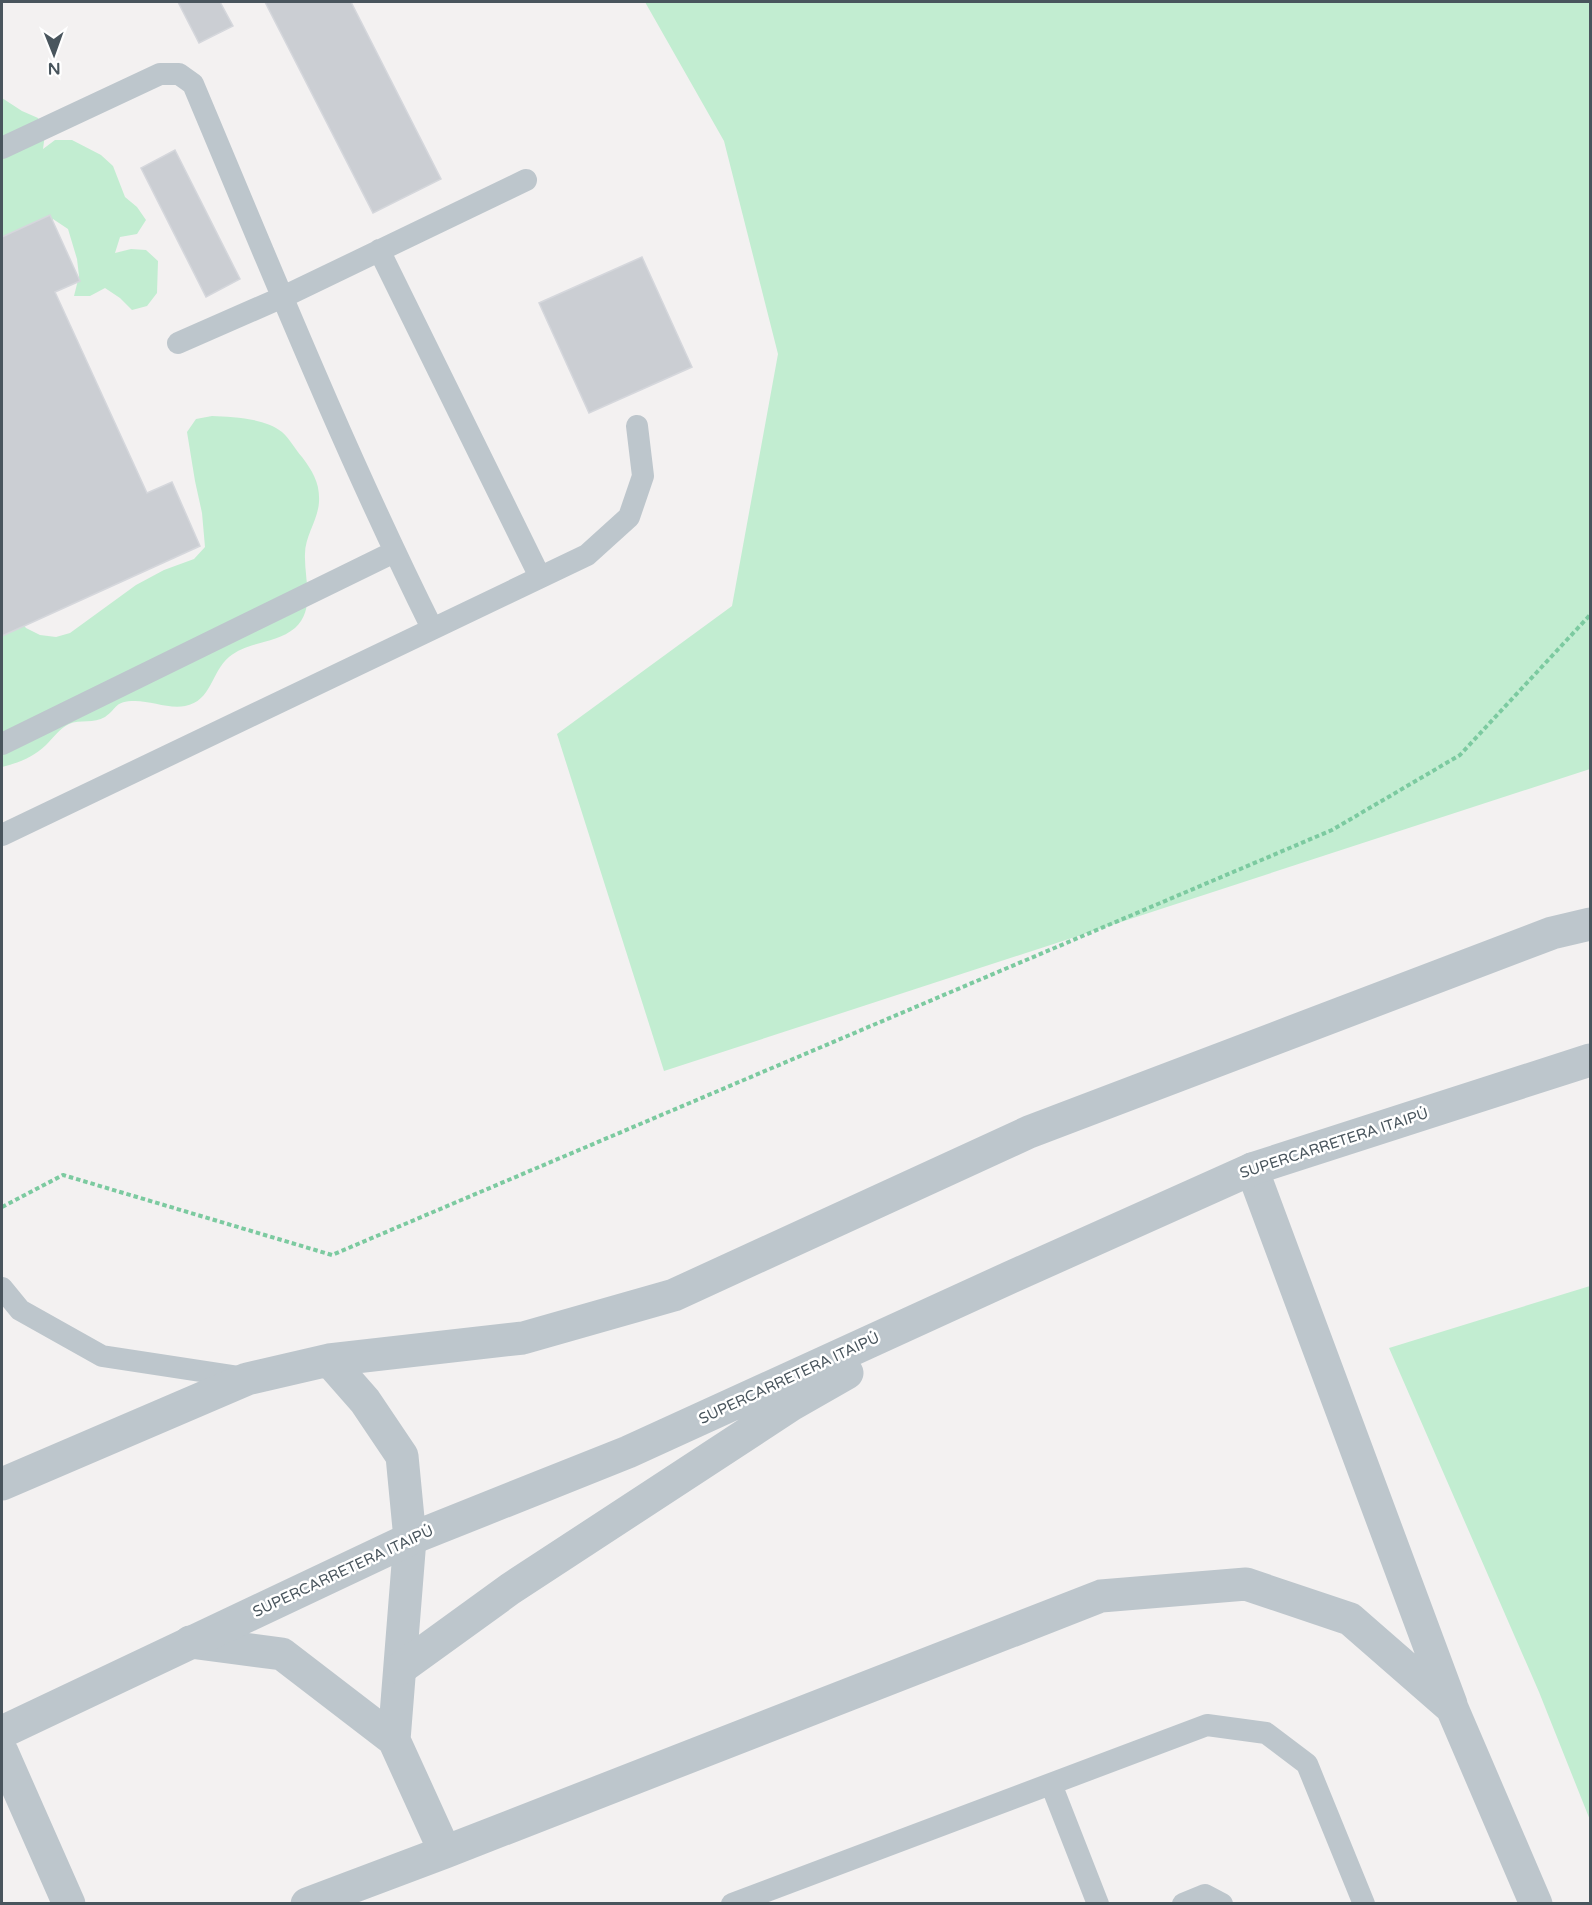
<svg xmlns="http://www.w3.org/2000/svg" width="1592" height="1905" font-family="'Varela Round',sans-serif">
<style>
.green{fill:#c2edd1}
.building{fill:#cbced3;stroke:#d5d7dc;stroke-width:1.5}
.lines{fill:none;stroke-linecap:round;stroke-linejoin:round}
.path{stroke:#7ccaa0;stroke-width:4;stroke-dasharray:4.5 3;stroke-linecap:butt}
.service{stroke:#bdc6cc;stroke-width:22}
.minor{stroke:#bdc6cc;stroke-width:33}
.tertiary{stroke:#bdc6cc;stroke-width:33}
.labels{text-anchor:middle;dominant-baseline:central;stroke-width:5;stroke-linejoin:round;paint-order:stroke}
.street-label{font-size:15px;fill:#49555d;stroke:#fff}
</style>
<rect width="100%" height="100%" fill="#f3f1f1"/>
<path class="green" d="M645,2H1590V769L664,1071L557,734L732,606L778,354L724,141Z
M2,98L22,111L38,118L45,134L43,149L55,140H72L101,155L113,166L125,197L137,207L146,220L137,234L120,237L115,253L131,249L146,250L158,261L157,293L147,306L132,310L120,298L105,288L90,296H74L79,276L77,259L68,229L53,219L45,233L13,273L2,274Z
M212,416C233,417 265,418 282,432C290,439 295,449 302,457C313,472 320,483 319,502C318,520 305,536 305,554C304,579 316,609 295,628C276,644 248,641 229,657C211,672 212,701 185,706C169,709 151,701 135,701C114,701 118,708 105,717C94,724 80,719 69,724C59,729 54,737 46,745C34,757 18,763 2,767V612L16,616L26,628L40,635L56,637L70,633L136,585L164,570L194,559L205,547L202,513L195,481L187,432L196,419Z
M1590,1286V1820L1539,1692L1389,1348Z"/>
<path class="building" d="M178,2H220L233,26L199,43Z
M265,2H351L441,179L373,213Z
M175,150L240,279L206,297L141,168Z
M50,215L80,281L55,292L147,493L172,482L200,546L2,636V237Z
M642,257L692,367L589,413L539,303Z"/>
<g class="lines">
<path class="path" d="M2,1207L63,1175L332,1255L1332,830L1460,755L1590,615"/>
<path class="service" d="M2,148L160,74H179L193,84C270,267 344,451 432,628
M379,250L540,577
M178,343L283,297L526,180
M2,744L394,552
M2,835L587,555L629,517L643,476L637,426
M2,1288L20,1310L102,1356L246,1378
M1051,1784L1098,1904
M732,1904L1207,1725L1266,1733L1307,1764L1364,1904
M1183,1904L1205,1895L1222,1904"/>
<path class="minor" d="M1252,1169L1451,1704
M190,1642L282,1654L394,1740L445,1852
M394,1740L410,1539
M2,1752L69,1904
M307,1904L445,1852L1101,1596L1246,1584L1350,1619L1452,1708L1536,1904"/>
<path class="tertiary" d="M329,1360L365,1401L402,1456L410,1539
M2,1484L247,1379L329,1360L523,1338L674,1295L1029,1132L1552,933L1590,924
M401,1668L510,1589L791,1405L847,1373
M2,1732L410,1539L628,1452L1011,1277L1252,1169L1590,1060"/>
</g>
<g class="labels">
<g class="street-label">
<text transform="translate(1334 1143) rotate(-18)">SUPERCARRETERA ITAIPÚ</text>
<text transform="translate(789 1378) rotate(-25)">SUPERCARRETERA ITAIPÚ</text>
<text transform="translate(343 1571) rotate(-25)">SUPERCARRETERA ITAIPÚ</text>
</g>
</g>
<rect width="1592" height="1905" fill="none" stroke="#49555d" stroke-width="6"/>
<g transform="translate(54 54) rotate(179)" stroke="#ffffff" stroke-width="4.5" paint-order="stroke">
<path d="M0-4.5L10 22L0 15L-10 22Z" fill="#49555d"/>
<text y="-9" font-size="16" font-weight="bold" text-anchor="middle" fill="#49555d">N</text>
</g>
</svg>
